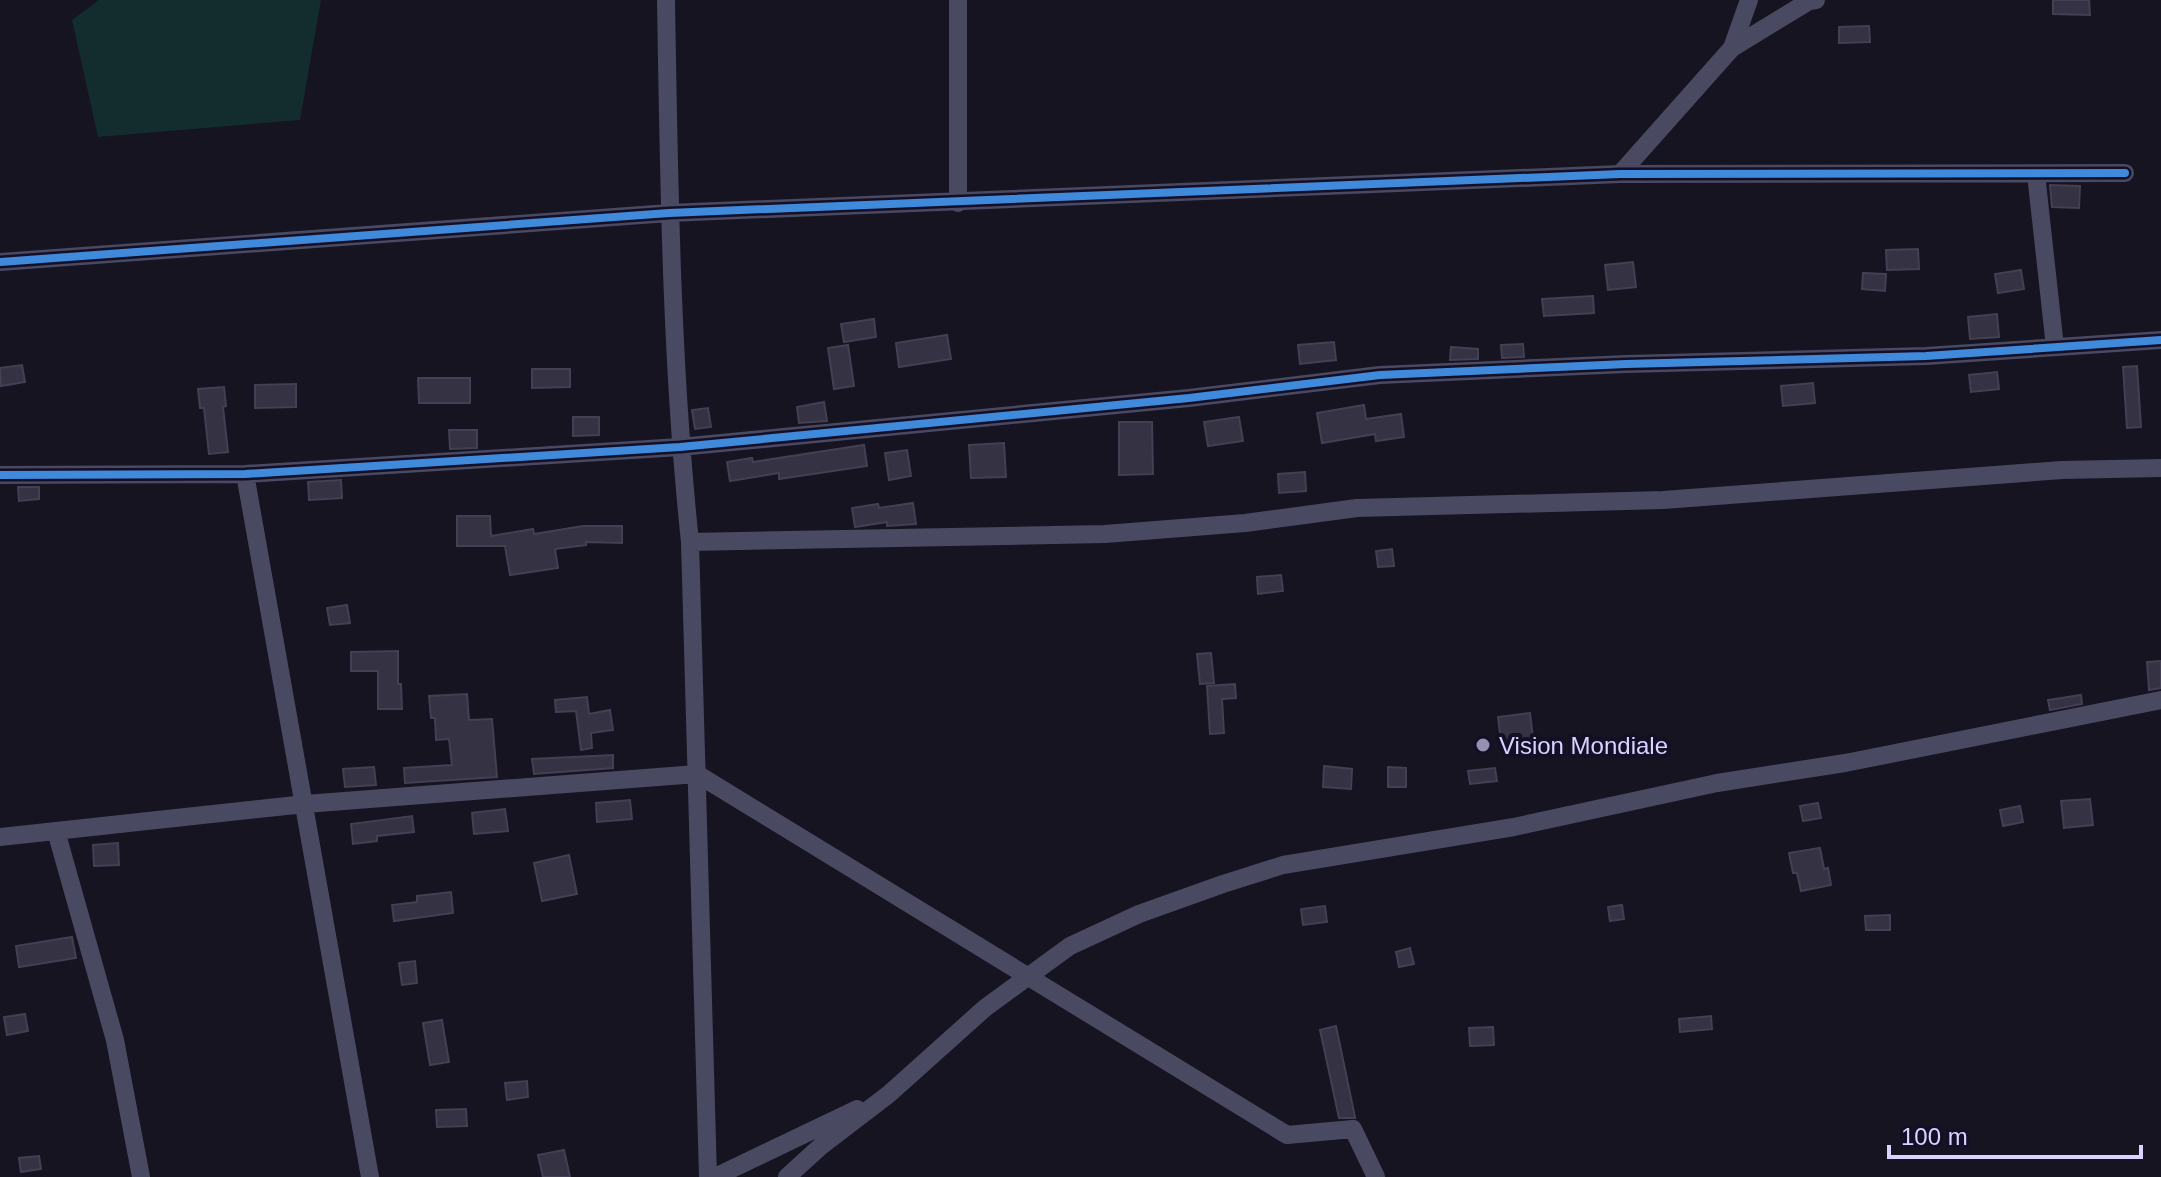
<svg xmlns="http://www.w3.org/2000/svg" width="2161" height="1177" font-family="Helvetica,sans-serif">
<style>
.green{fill:#132c2d}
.building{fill:#343243;stroke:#433f54;stroke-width:2}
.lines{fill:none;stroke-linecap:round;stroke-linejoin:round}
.minor{stroke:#4a4962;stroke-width:18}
.cycleway-casing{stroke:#130f26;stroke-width:13}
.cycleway{stroke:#408adc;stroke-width:8}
.poi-dot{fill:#9591b1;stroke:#130f26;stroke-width:3}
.labels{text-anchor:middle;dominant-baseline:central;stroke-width:8;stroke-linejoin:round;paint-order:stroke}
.poi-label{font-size:24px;fill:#d9d4ff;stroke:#130f26;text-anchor:start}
</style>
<rect width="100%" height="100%" fill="#161421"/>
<path class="green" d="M99,0H321L300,120L98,137L72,20Z"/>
<path class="building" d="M2053,0H2089L2090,15L2053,14Z
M1869,26L1870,42L1839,43V27Z
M2050,185L2080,186L2079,208L2052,207Z
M1918,249L1919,269L1887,270L1886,250Z
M1633,262L1636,287L1608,290L1605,265Z
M2021,270L2024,289L1998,293L1995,274Z
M1863,273L1886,274L1885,291L1862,289Z
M1593,296L1594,313L1544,316L1542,299Z
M1997,314L1999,337L1970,339L1968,317Z
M874,319L876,337L844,342L841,324Z
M947,335L951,359L899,367L896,343Z
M1334,342L1336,360L1300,364L1298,345Z
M1523,344L1524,357L1502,358L1501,345Z
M848,345L854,386L834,389L828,348Z
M1451,347L1478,349V359L1450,360Z
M22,365L25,382L1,386L0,368Z
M2137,366L2141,427L2127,428L2123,367Z
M532,369H570V387L532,388Z
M1997,372L1999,389L1971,392L1969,375Z
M418,378H470V403H419Z
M1813,383L1815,403L1783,406L1781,386Z
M296,384V407L255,408V385Z
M224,387L226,406L223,407L228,452L209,454L204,408H200L198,389Z
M824,402L827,421L799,423L797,407Z
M1364,405L1366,419L1401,414L1404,437L1376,441L1375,434L1322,443L1317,413Z
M708,408L711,427L695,429L692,410Z
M573,417H599V435L573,436Z
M1239,417L1243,441L1208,446L1204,422Z
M1119,422H1152L1153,474L1119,475Z
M449,430H477V448L450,449Z
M1004,443L1006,477L971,478L969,445Z
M864,445L867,466L779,479V473L730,481L727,462L752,458L753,462Z
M907,450L911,476L889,480L885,453Z
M1305,472L1306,491L1279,493L1278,474Z
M341,480L342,498L309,500L308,482Z
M18,487H39V499L19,501Z
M913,503L916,524L887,526V522L855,527L852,508L878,504L879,508Z
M457,516H490L491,536L533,529L534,534L583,526H622V543L586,542V545L555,549L558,568L510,575L505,546H457Z
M1392,549L1394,566L1378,567L1376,551Z
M1281,575L1283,591L1258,594L1257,577Z
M347,605L350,623L330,625L327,608Z
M398,651V684H401L402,709H378V671H351V652Z
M1211,653L1214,683L1200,684L1197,654Z
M2161,661V688L2149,690L2147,662Z
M1235,684L1236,698L1222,699L1224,733L1210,734L1207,686Z
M467,694L469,720L492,719L497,777L405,783L404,768L452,765L449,739L436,740L435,718H431L429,696Z
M2081,695L2082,704L2050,710L2048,700Z
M587,697L589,714L610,710L613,730L591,733L592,748L581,750L576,711L556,712L555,700Z
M1530,713L1533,738L1501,741L1498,717Z
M613,755V768L534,774L532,759Z
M1324,766L1352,769L1351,789L1323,787Z
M374,767L376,785L345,787L343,769Z
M1388,767L1406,768V787H1388Z
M1495,768L1497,781L1470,784L1468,771Z
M2090,799L2093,825L2064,828L2061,801Z
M630,800L632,819L597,822L596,803Z
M1818,803L1821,818L1803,821L1800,806Z
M2020,806L2023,822L2003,826L2000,810Z
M505,809L508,831L474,834L472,813Z
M412,816L414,832L377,836V841L353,844L351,824Z
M118,843L119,865L94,866L93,845Z
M1820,848L1824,869L1828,868L1831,885L1801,891L1797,873H1793L1789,853Z
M569,855L577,894L542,901L534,863Z
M451,892L453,913L394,921L392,905L417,902V896Z
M1622,905L1624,919L1610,921L1608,907Z
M1325,906L1327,922L1303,925L1301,909Z
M1890,915V930H1866L1865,916Z
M72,937L76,958L19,967L16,946Z
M1410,948L1414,964L1399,967L1396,952Z
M415,961L417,983L402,985L399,963Z
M25,1014L28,1031L7,1035L4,1017Z
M1711,1016L1712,1029L1680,1032L1679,1019Z
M442,1020L449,1062L430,1065L423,1023Z
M1336,1026L1355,1117V1118H1339L1320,1030Z
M1493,1027L1494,1045L1470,1046L1469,1028Z
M527,1081L528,1097L507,1100L505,1083Z
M466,1109L467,1126L437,1127L436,1110Z
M564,1150L570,1177H543L538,1155Z
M39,1156L41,1169L21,1172L19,1158Z"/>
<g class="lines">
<path class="minor" d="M666,0C669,181 671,362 690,542L708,1177
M1732,48L1749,0
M1620,174L1732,48L1809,1L1816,0
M2036,174L2055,347
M958,203V0
M0,262L669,213L1620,174L2125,173
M245,474L370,1177
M0,475L245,474L680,447L1189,398L1380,375L1626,364L1926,356L2161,340
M690,542L1105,534L1245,523L1357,508L1663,500L2062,470L2161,468
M56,831L115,1040L141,1177
M0,837L305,804L697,774L1287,1135L1353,1129L1376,1177
M715,1177L857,1109
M787,1177L821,1146L889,1094L985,1008L1070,946L1139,914L1223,884L1283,865L1514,827L1717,783L1845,763L2161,700"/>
<g class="cycleway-casing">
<path id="cycleway" d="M0,262L669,213L1620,174L2125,173
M0,475L245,474L680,447L1189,398L1380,375L1626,364L1926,356L2161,340"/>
</g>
<use href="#cycleway" class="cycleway"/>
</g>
<circle class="poi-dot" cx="1483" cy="745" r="8"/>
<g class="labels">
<g class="poi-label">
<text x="1499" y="745">Vision Mondiale</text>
</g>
</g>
<path d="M1889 1145v12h252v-12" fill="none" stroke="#d9d4ff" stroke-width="4"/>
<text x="1901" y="1145" font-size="24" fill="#d9d4ff" stroke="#130f26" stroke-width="6" paint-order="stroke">100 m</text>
</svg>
